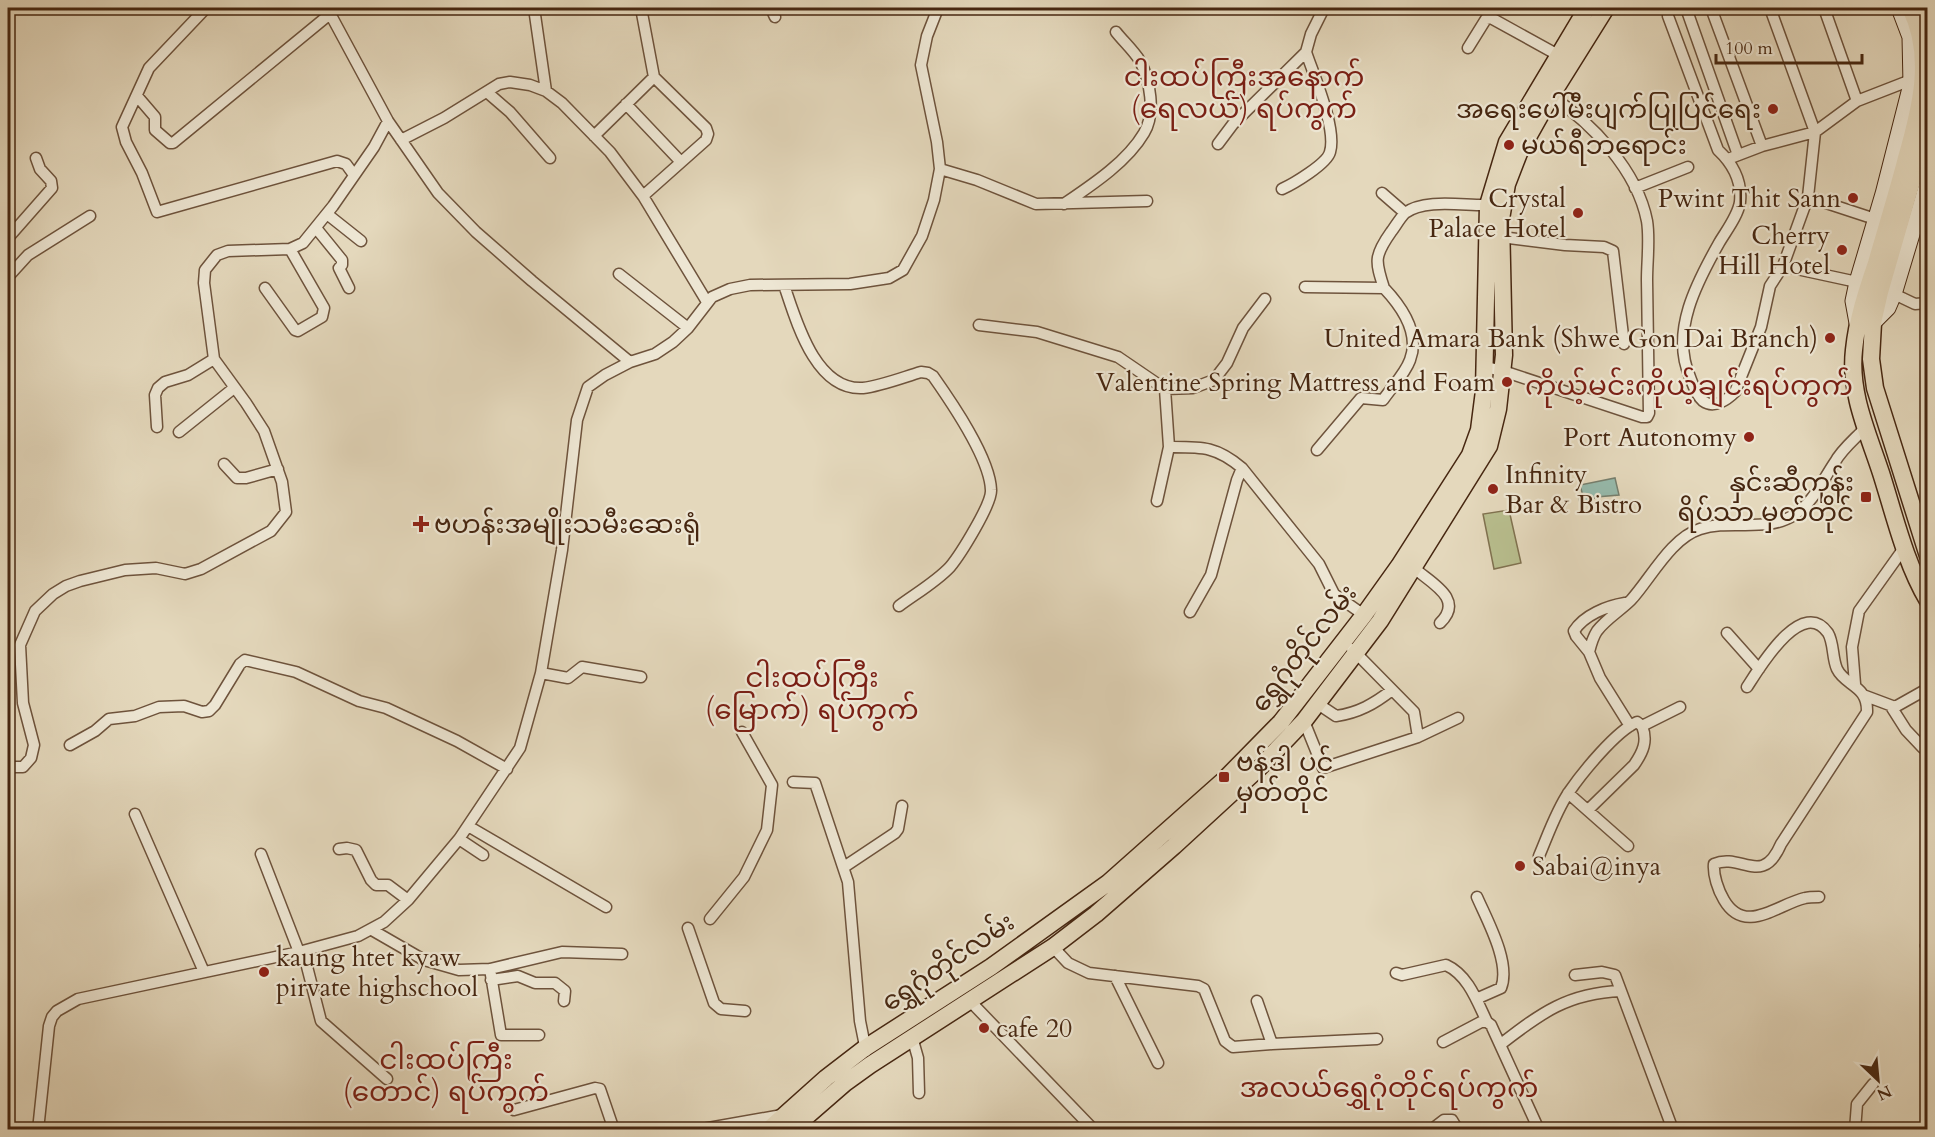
<svg xmlns="http://www.w3.org/2000/svg" width="1935" height="1137" font-family="Cardo,'Noto Sans Myanmar',serif">
<style>
.green{fill:#b8be8e;stroke:#807250;stroke-width:1.5}
.water{fill:#96baac;stroke:#767f6e;stroke-width:1.5}
.lines{fill:none;stroke-linecap:round;stroke-linejoin:round}
.minor-casing{stroke:#6e533c;stroke-width:13}
.secondary-casing{stroke:#472711;stroke-width:17}
.primary-casing{stroke:#472711;stroke-width:19}
.minor{stroke:#ede6d3;stroke-width:10}
.secondary{stroke:#ede6d3;stroke-width:15}
.primary{stroke:#e4d8bc;stroke-width:16}
.poi-dot{fill:#8f2418;stroke:#ede6d3;stroke-width:2}
.labels{text-anchor:middle;dominant-baseline:central;stroke-width:4.5;stroke-linejoin:round;paint-order:stroke}
.poi-label{font-size:26px;fill:#472711;stroke:#ede6d3;text-anchor:end}
.street-label{font-size:26px;fill:#472711;stroke:#ede6d3}
.quarter-label{font-size:28px;fill:#7a1f14;stroke:#ede6d3}
</style>
<rect width="100%" height="100%" fill="#e4d8bc"/>
<filter id="stains"><feTurbulence type="fractalNoise" baseFrequency=".00333" numOctaves="4"/><feColorMatrix values="0 0 0 0 .2 0 0 0 0 .09 0 0 0 0 .02 0 0 0 .5 -.17"/></filter>
<radialGradient id="worn" r=".72"><stop offset=".6" stop-color="#630" stop-opacity="0"/><stop offset="1" stop-color="#630" stop-opacity=".3"/></radialGradient>
<path class="green" d="M1509,510L1521,563L1494,569L1483,514Z"/>
<path class="water" d="M1615,478L1619,495L1596,497C1589,501 1590,506 1580,503L1579,499L1583,496L1580,485Z"/>
<g class="lines">
<g class="minor-casing">
<path id="minor" d="M206,8L149,68L122,127L126,142L142,173L157,212L337,161L346,164L354,175
M327,8L388,121L438,193L476,232L532,281L630,362
M534,8L546,91
M641,8L654,77
M771,8L775,17
M1670,8L1668,10V16L1718,150C1733,164 1742,182 1740,202C1738,216 1726,231 1719,243C1697,282 1670,332 1690,377C1693,385 1696,395 1703,401C1714,409 1727,400 1735,392L1761,327L1770,286L1783,266L1808,197L1815,132L1770,8
M1686,8L1738,155
M1711,8L1762,146
M1824,8L1857,101
M1468,48L1486,19L1491,18L1558,55
M488,93L510,112L550,158
M137,96L155,117V130L170,143H173L330,14
M626,104L681,162
M594,136L654,77
M401,140L444,118L499,84L510,82L530,85L546,91L562,103L610,152L643,196L707,302
M1218,144L1233,124L1306,52L1311,34L1324,8
M1728,159L1762,146L1815,132L1857,101L1911,80
M940,169L977,180L1036,204L1147,201
M1635,188L1688,167
M1282,189C1293,184 1327,164 1330,152C1337,129 1314,76 1306,52
M1382,193L1405,213
M643,196L706,140L708,134L706,128L654,77
M1808,197L1875,219
M1064,204C1092,185 1127,162 1144,133C1156,113 1150,80 1140,61C1134,51 1123,41 1116,32
M327,214L361,241
M316,228L342,260V265L339,268L349,288
M1501,237L1565,245L1604,247L1613,251L1624,344
M8,238L52,188L51,181L40,169L36,158
M1783,266L1857,282
M619,274L688,328
M8,277L28,255L90,216
M784,285C796,320 815,391 863,388C881,386 904,377 921,372L928,373L933,376C952,403 990,458 991,490C992,504 960,555 950,567C936,582 915,594 899,606
M1305,287L1384,288C1402,307 1420,334 1410,360C1405,374 1391,388 1383,400L1361,398L1317,450
M265,288L295,330L298,331L322,317L324,308L290,249
M1384,288C1375,261 1374,256 1391,232C1395,227 1400,218 1405,213C1425,198 1465,206 1488,205
M1894,294L1915,304L1928,303
M979,325L1037,332L1118,357L1165,389
M1485,367L1503,371L1642,417H1647L1649,413C1648,369 1648,325 1647,280C1647,261 1650,239 1647,221C1637,170 1592,123 1551,96
M157,427L155,395L158,388L165,382L188,375L214,359
M179,432L234,388
M1169,447C1202,447 1216,446 1242,468L1319,564L1334,594L1364,615
M224,464L237,478H246L278,469
M1157,501L1169,447L1165,389L1193,388L1214,380L1227,363L1243,328L1265,299
M1414,568C1431,583 1465,599 1440,623
M1625,603C1607,606 1584,615 1574,631L1576,636L1589,652L1600,678L1630,726
M1190,612L1211,575L1237,480L1242,468
M1727,633L1759,669
M1352,649L1414,712L1418,737
M1589,652C1591,644 1593,637 1597,631C1606,619 1620,611 1631,600C1651,578 1671,538 1700,529C1730,519 1766,533 1794,515C1814,502 1822,481 1835,462C1842,449 1855,439 1865,428
M541,673L568,678L582,667L641,677
M1855,684L1852,647L1859,611L1904,548
M1747,687C1760,667 1802,596 1828,633C1834,643 1832,658 1837,669C1845,686 1868,685 1867,712L1781,844C1762,888 1741,852 1714,864C1713,875 1718,890 1724,900C1745,936 1778,904 1805,898C1809,897 1814,897 1819,897
M1863,695L1895,707L1927,689
M1318,704L1336,716C1358,713 1374,704 1392,690
M1892,708L1906,730L1923,748
M1304,721L1323,768L1418,737L1458,718
M1642,726L1680,707
M70,745L95,731L109,719L135,716L159,707L184,706L202,712L209,711L215,705L240,664L245,660L296,672L359,701L386,708L457,741L507,769
M8,767H23L31,758L34,745L23,703L20,645L35,611L53,594L66,586L80,581L125,570L156,568L185,574L201,569L271,531L286,512L282,482L264,431L246,403L214,359L204,283L205,270L217,255L228,251L290,249L303,243L333,206L374,147L388,121
M793,782L815,783L848,882L860,1021L866,1051
M1568,793L1628,846
M135,814L204,972
M468,826L606,907
M459,839L483,855
M339,849L347,848L356,850L371,880L376,885H388L408,900
M261,854L299,952
M1539,856C1548,835 1556,811 1569,792C1582,773 1616,731 1637,722L1642,726C1648,741 1643,752 1634,765L1588,810
M844,867L895,833L898,829L902,806
M710,919L744,877L767,830L772,785L742,732
M688,928L714,1003L721,1009L745,1011
M372,930L424,960L459,970L490,969L562,952L622,954
M1926,946H1928
M1053,947L1068,963L1089,973L1198,986L1204,989L1225,1041L1233,1047L1272,1044L1377,1039
M303,951L321,1021L387,1079
M490,969L501,1035H539
M1396,973L1402,975L1446,965C1468,975 1477,1001 1487,1022L1491,1025L1539,1130
M1575,975L1602,972L1615,975L1673,1130
M1115,976L1158,1063
M491,980L518,976L535,983H555L565,991L564,1001
M1476,999L1501,988C1511,963 1487,920 1477,897
M970,1001L1094,1130
M1257,1001L1272,1044
M912,1037L918,1058L919,1093
M1443,1042L1481,1022H1487
M1501,1044C1541,1013 1568,993 1621,991
M514,1110L595,1088L600,1089L614,1130
M38,1130L49,1026L52,1017L57,1011L78,999L299,952L358,936L384,922L408,900L459,839L520,748L541,673L562,550L577,420L588,387L605,375L630,362L655,354L673,342L688,328L712,297L730,289L750,285L850,284L889,278L903,270L922,236L934,200L940,169L937,142L921,65L927,36L938,8
M697,1130L782,1115
M1431,1130L1444,1120H1452L1458,1130
M1855,1130L1857,1104L1873,1084"/>
</g>
<g class="secondary-casing">
<path id="secondary" d="M1857,323L1853,301L1857,282L1883,194L1911,84L1910,37L1899,8
M1873,323L1888,308L1894,294L1928,181"/>
</g>
<g class="primary-casing">
<path id="primary" d="M1910,8C1934,56 1920,109 1906,158C1897,193 1886,228 1876,263C1866,292 1857,320 1854,350C1849,393 1868,433 1881,473C1895,517 1905,562 1928,601
M1928,126L1880,292L1873,323L1871,359L1875,388L1928,556
M768,1130L826,1078L865,1048L991,967L1108,883L1224,780L1281,722L1364,615L1399,566L1470,455L1479,430L1484,391L1488,205L1507,142L1587,8
M791,1130L845,1083L870,1065L1053,947L1096,914L1174,846L1260,767L1304,721L1380,621L1489,446L1498,409L1504,355L1501,219L1507,184L1519,153L1551,96L1606,8"/>
</g>
<use href="#minor" class="minor"/>
<use href="#secondary" class="secondary"/>
<use href="#primary" class="primary"/>
</g>
<g class="poi-dot">
<circle cx="1773" cy="109" r="6"/>
<circle cx="1509" cy="145" r="6"/>
<circle cx="1853" cy="198" r="6"/>
<circle cx="1578" cy="213" r="6"/>
<circle cx="1842" cy="250" r="6"/>
<circle cx="1830" cy="338" r="6"/>
<circle cx="1507" cy="382" r="6"/>
<circle cx="1749" cy="437" r="6"/>
<circle cx="1493" cy="489" r="6"/>
<rect x="1860" y="491" width="12" height="12" rx="3"/>
<path d="M418 515h6v6h6v6h-6v6h-6v-6h-6v-6h6z"/>
<rect x="1218" y="771" width="12" height="12" rx="3"/>
<circle cx="1520" cy="866" r="6"/>
<circle cx="264" cy="972" r="6"/>
<circle cx="984" cy="1028" r="6"/>
</g>
<g class="labels">
<g class="poi-label">
<text x="1761" y="109">အရေးပေါ်မီးပျက်ပြုပြင်ရေး</text>
<text x="1521" y="145" text-anchor="start">မယ်ရီဘရောင်း</text>
<text x="1566" y="198">Crystal<tspan x="1566" dy="30">Palace Hotel</tspan></text>
<text x="1841" y="198">Pwint Thit Sann</text>
<text x="1830" y="235">Cherry<tspan x="1830" dy="30">Hill Hotel</tspan></text>
<text x="1818" y="338">United Amara Bank (Shwe Gon Dai Branch)</text>
<text x="1495" y="382">Valentine Spring Mattress and Foam</text>
<text x="1737" y="437">Port Autonomy</text>
<text x="1505" y="474" text-anchor="start">Infinity<tspan x="1505" dy="30">Bar &amp; Bistro</tspan></text>
<text x="1854" y="482">နှင်းဆီကုန်း<tspan x="1854" dy="30">ရိပ်သာ မှတ်တိုင်</tspan></text>
<text x="434" y="524" text-anchor="start">ဗဟန်းအမျိုးသမီးဆေးရုံ</text>
<text x="1236" y="762" text-anchor="start">ဗန်ဒါ ပင်<tspan x="1236" dy="30">မှတ်တိုင်</tspan></text>
<text x="1532" y="866" text-anchor="start">Sabai@inya</text>
<text x="276" y="957" text-anchor="start">kaung htet kyaw<tspan x="276" dy="30">pirvate highschool</tspan></text>
<text x="996" y="1028" text-anchor="start">cafe 20</text>
</g>
<g class="street-label">
<text transform="translate(1304 648) rotate(-52)">ရွှေဂုံတိုင်လမ်း</text>
<text transform="translate(948 962) rotate(-34)">ရွှေဂုံတိုင်လမ်း</text>
</g>
<g class="quarter-label">
<text x="1244" y="77">ငါးထပ်ကြီးအနောက်<tspan x="1244" dy="32">(ရေလယ်) ရပ်ကွက်</tspan></text>
<text x="1689" y="386">ကိုယ့်မင်းကိုယ့်ချင်းရပ်ကွက်</text>
<text x="812" y="678">ငါးထပ်ကြီး<tspan x="812" dy="32">(မြောက်) ရပ်ကွက်</tspan></text>
<text x="446" y="1060">ငါးထပ်ကြီး<tspan x="446" dy="32">(တောင်) ရပ်ကွက်</tspan></text>
<text x="1389" y="1088">အလယ်ရွှေဂုံတိုင်ရပ်ကွက်</text>
</g>
</g>
<rect width="1935" height="1137" fill="none" stroke="#e4d8bc" stroke-width="30"/>
<rect x="9" y="9" width="1917" height="1119" fill="none" stroke="#472711" stroke-width="3"/>
<rect x="15" y="15" width="1905" height="1107" fill="none" stroke="#472711" stroke-width="1.5"/>
<g transform="translate(1878 1080) rotate(154)" stroke="#ede6d3" stroke-width="4.5" paint-order="stroke">
<path d="M0-4.5L10 22L0 15L-10 22Z" fill="#472711"/>
<text y="-9" font-size="16" font-weight="bold" text-anchor="middle" fill="#472711">N</text>
</g>
<path d="M1716 54v9h146v-9" fill="none" stroke="#472711" stroke-width="3"/>
<text x="1725" y="54" font-size="18" fill="#472711" stroke="#ede6d3" stroke-width="4.5" paint-order="stroke">100 m</text>
<rect width="100%" height="100%" filter="url(#stains)"/>
<rect width="100%" height="100%" fill="url(#worn)"/>
</svg>
